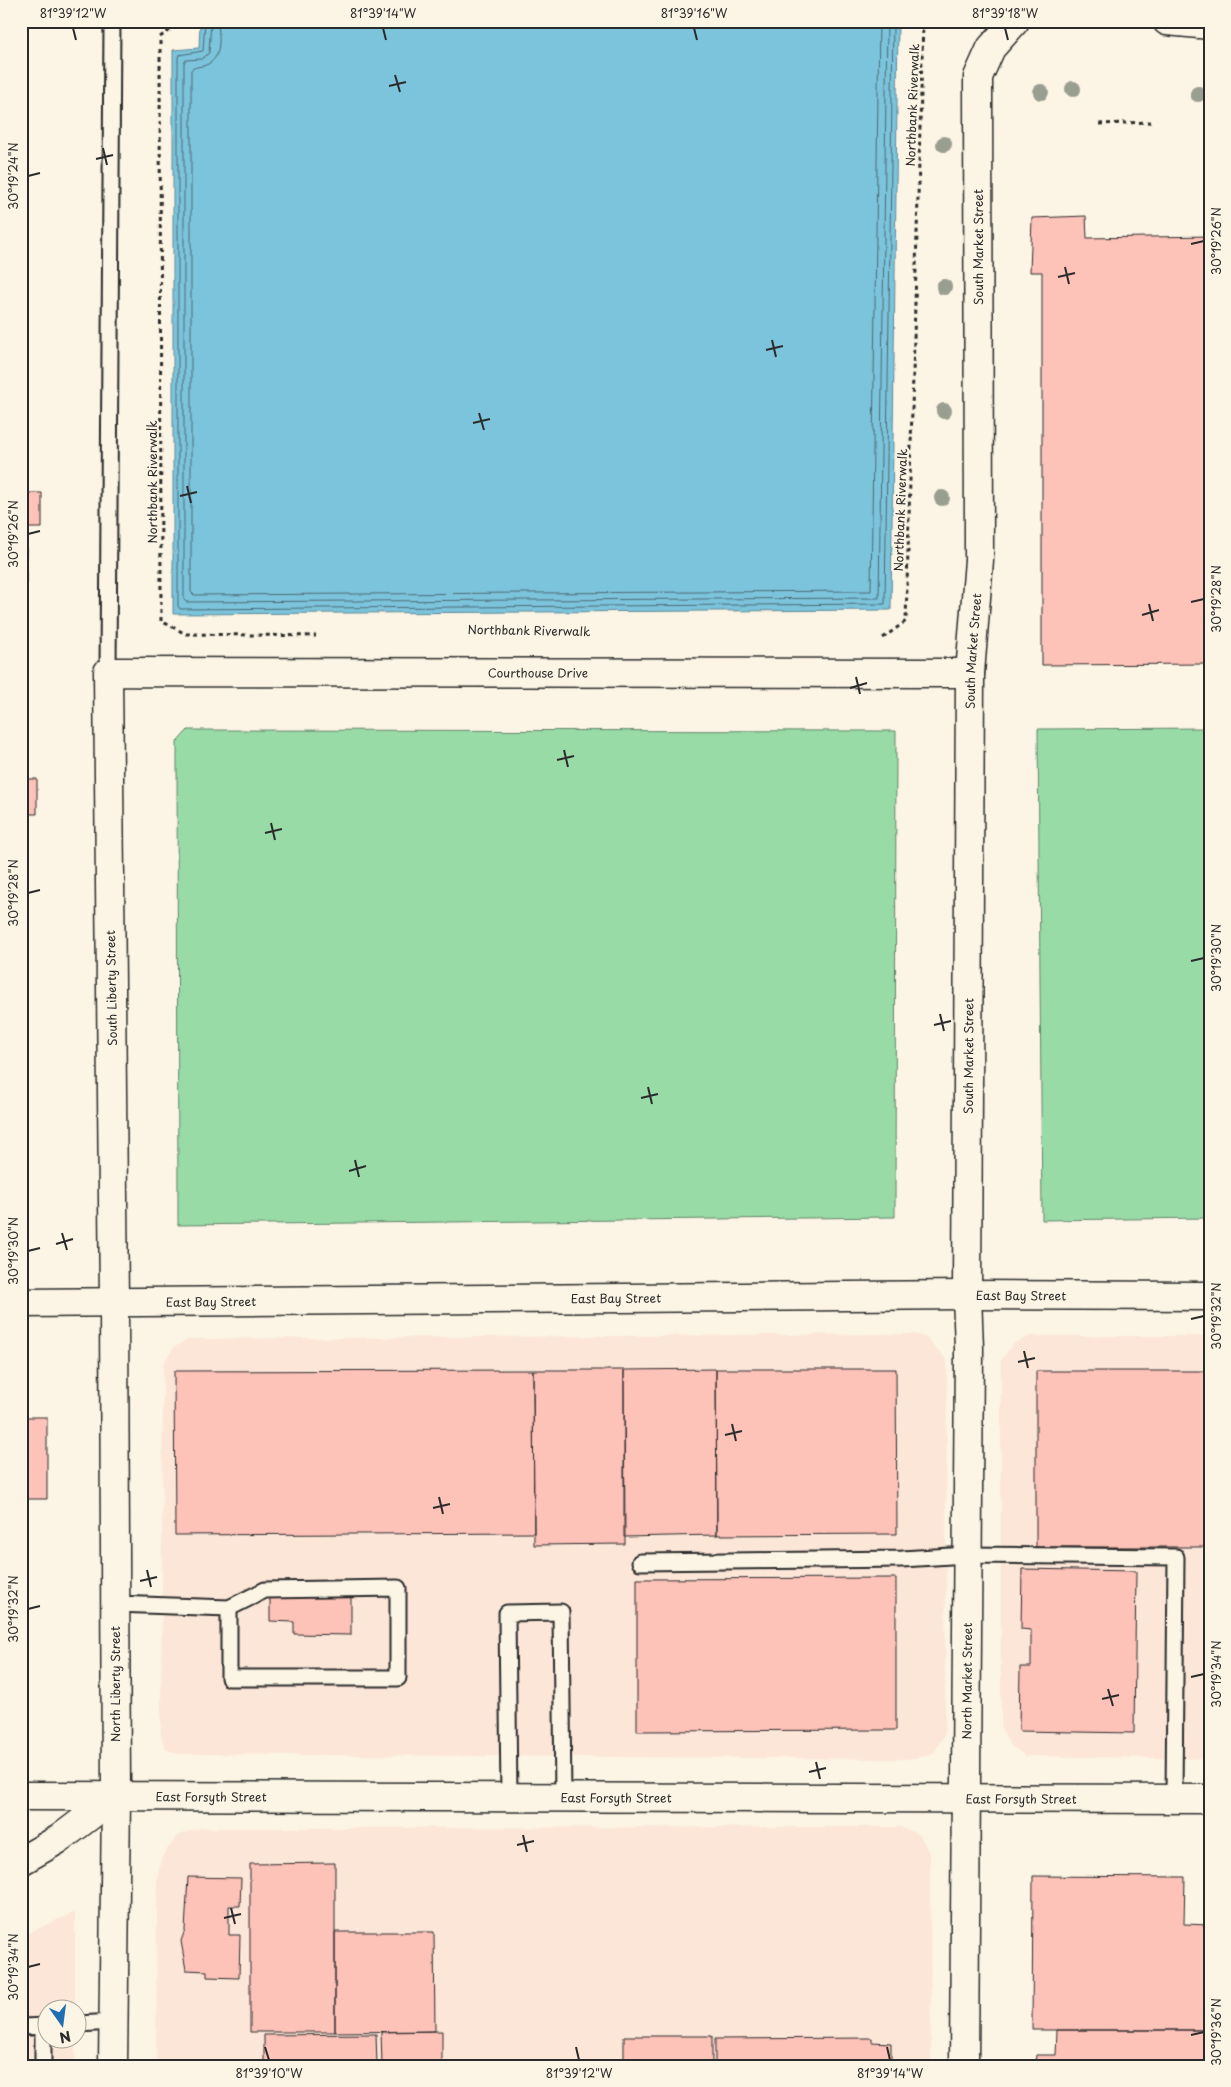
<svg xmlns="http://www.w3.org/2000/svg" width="1231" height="2087" font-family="'Playpen Sans',sans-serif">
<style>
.built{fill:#fce6d8}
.green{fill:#99dba6;stroke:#628368}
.water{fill:#7cc4dc;stroke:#5c8795}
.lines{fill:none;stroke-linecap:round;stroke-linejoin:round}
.shore{stroke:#4b6872;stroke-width:1}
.building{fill:#fdc2b8;stroke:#2b2b2b}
.lane-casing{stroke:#2b2b2b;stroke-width:19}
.street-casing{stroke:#2b2b2b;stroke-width:31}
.secondary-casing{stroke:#2b2b2b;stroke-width:31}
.path{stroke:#2b2b2b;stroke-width:3;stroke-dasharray:4 4;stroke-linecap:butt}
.lane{stroke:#fcf5e5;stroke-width:15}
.street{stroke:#fcf5e5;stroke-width:28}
.secondary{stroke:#fcf5e5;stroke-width:28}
.tree{fill:#989e90}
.ticks{fill:none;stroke:#2b2b2b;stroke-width:2}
.labels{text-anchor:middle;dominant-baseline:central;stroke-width:4;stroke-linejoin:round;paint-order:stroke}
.street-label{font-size:12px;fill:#2b2b2b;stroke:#fcf5e5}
.neatline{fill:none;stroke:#2b2b2b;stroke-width:2}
.ticks-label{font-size:12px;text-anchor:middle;fill:#2b2b2b}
</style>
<rect width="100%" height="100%" fill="#fcf5e5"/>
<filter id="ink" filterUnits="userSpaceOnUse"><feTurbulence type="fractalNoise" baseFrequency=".02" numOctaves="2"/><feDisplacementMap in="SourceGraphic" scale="10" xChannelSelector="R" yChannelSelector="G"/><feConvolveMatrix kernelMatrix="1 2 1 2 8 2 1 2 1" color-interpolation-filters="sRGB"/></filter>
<g filter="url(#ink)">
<path class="built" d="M915,1334L926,1337L947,1360L945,1733L935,1752L927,1756L908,1759L179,1754L165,1749L161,1736L163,1364L174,1347L189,1339Z
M1031,1336H1210V1759L1025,1756L1009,1744L1001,1727V1360L1014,1343Z
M900,1827L920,1835L930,1855L931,2066H156L157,1881L161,1858L178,1835L201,1828Z
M75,1912V2009L48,2010V2040H75V2066H21V1936Z"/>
<path class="green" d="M1210,728V1218L1042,1220L1038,729Z
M188,730L896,731L895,1217L178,1225L177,742Z"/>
<path class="water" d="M200,21H898L891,610L173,614V50L199,48Z"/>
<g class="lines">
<path class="shore" d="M205,21L203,51L179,55L178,57V606L180,609L885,604L893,21
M211,21L209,53L202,59L186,60L184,63V600L186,602L879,598L887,21
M218,21C219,36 223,58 206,65C201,67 195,66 191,70V592L194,595L871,591L879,21"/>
</g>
<path class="building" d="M21,209H26L25,493H42V528H26V607H21Z
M1086,216L1087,238L1210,236V664L1042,665V272H1030L1032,218Z
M21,779H37V814H26V895H21Z
M716,1369L717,1535L624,1537V1370Z
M716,1369H896L897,1534L717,1535Z
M533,1370H624L625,1544L534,1545Z
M533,1370L534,1533L175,1535L174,1371Z
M1036,1371H1210V1547H1036Z
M21,1417H47V1499H21Z
M1022,1569L1136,1571L1134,1733L1019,1731L1020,1667H1031V1630L1021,1629Z
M896,1578V1730L637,1731V1579Z
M270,1597H351V1635L294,1634V1622L270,1621Z
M335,1863V2032H250V1864Z
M1033,1876L1185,1877L1184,1924L1209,1925L1210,1905V2030H1032Z
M188,1877L241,1878L240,1906H229V1935H240L239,1978L207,1977V1971L186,1970L181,1941L185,1930Z
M335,1932H434L435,2031L335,2032Z
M1057,2030H1210V2066H1035L1036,2055H1056Z
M442,2031V2066H382L381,2032Z
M376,2034L377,2066H264V2035Z
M624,2036H712V2066H624Z
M872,2038V2042L891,2043V2066H715V2039Z"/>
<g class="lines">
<g class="lane-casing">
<path id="lane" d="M108,672L112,21
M640,1562L902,1559L967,1555L1176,1557L1174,1799
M115,1604L229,1608V1678H398V1588L265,1590L229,1608
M509,1797L507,1613L561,1612L563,1797
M78,2024L113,2022
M43,2026V2066
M21,2027L48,2026"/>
</g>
<g class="street-casing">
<g id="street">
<path d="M1167,21L1210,25"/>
<path id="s1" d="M967,1295L970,673L979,560L978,77L991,48L1015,21"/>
<path id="s2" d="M114,1303L108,672L970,673"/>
</g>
</g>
<g class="secondary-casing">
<g id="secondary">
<path id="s3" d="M21,1303L967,1295L1210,1296"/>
<path id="s4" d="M21,1796L1210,1799"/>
<path d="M21,1861L59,1839L116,1796"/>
<path d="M113,2066L116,1796L114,1303"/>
<path id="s5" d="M964,2066L969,1348L967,1295"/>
</g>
</g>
<path class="path" d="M183,21L160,37L161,621L186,634L316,636
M1099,124L1151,122
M883,638L906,621L923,21"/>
<use href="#lane" class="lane"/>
<use href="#street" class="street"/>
<use href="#secondary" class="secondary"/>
</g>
<g class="tree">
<circle cx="1073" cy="89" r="8"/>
<circle cx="1041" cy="92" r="8"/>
<circle cx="1198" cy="94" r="8"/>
<circle cx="944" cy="144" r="8"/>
<circle cx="944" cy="287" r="8"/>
<circle cx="944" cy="411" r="8"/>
<circle cx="942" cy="498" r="8"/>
</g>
</g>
<path class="ticks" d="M73,28L76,40M383,28L386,40M694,28L697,40M1005,28L1008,40M395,75L400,92M389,86L406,82M103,148L107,165M96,159L113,155M28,176L40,173M1191,244L1204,241M1065,267L1069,284M1058,277L1075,273M772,340L776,357M766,350L783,346M479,413L484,430M473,423L490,419M187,486L191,503M180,496L197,492M28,534L40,531M1191,602L1204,599M1149,604L1153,621M1142,615L1159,610M856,677L860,694M850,688L867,683M564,750L568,767M557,760L574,756M271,823L275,840M265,833L282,829M28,893L40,890M1191,961L1204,958M940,1014L944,1031M934,1025L951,1021M648,1087L652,1104M641,1098L658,1094M355,1160L359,1177M349,1171L366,1166M62,1233L67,1250M56,1244L73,1239M28,1251L40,1248M1191,1319L1204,1316M1024,1351L1028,1368M1018,1362L1035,1358M732,1424L736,1441M725,1435L742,1431M439,1497L443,1514M433,1508L450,1504M147,1570L151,1587M140,1581L157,1577M28,1609L40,1606M1191,1677L1204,1674M1108,1689L1113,1706M1102,1699L1119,1695M816,1762L820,1779M809,1772L826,1768M523,1835L527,1852M517,1845L534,1841M231,1908L235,1924M224,1918L241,1914M28,1967L40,1964M1191,2035L1204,2032M265,2047L269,2060M576,2047L579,2060M887,2047L890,2060"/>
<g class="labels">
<g class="street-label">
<text transform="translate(912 105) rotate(-88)">Northbank Riverwalk</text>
<text transform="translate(978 247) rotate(-90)">South Market Street</text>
<text transform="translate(152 482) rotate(-90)">Northbank Riverwalk</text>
<text transform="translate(900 510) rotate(-88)">Northbank Riverwalk</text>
<text transform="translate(529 630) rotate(1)">Northbank Riverwalk</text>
<text stroke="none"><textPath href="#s1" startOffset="644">South Market Street</textPath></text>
<text stroke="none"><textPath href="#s2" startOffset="1061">Courthouse Drive</textPath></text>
<text transform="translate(111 988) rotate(-91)">South Liberty Street</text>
<text stroke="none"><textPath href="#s1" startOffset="239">South Market Street</textPath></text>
<text stroke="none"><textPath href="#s3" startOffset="1000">East Bay Street</textPath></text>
<text stroke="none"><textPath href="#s3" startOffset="595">East Bay Street</textPath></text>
<text stroke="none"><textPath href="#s3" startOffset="190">East Bay Street</textPath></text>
<text stroke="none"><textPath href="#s5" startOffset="385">North Market Street</textPath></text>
<text transform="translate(115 1684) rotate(-90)">North Liberty Street</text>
<text stroke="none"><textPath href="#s4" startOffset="190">East Forsyth Street</textPath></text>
<text stroke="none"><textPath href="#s4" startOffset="595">East Forsyth Street</textPath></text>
<text stroke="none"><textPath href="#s4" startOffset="1000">East Forsyth Street</textPath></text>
</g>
</g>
<rect width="1231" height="2087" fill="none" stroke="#fcf5e5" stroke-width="55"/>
<g transform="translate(62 2024) rotate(166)"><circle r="24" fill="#fcf5e5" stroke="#a8a49b"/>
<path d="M0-4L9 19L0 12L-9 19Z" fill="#1f6fb2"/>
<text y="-8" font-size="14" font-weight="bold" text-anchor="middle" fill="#2b2b2b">N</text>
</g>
<rect x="28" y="28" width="1176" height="2032" class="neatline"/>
<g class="ticks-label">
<text x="73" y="18">81°39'12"W</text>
<text x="383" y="18">81°39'14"W</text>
<text x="694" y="18">81°39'16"W</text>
<text x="1005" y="18">81°39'18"W</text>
<text transform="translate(14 176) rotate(-90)" y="4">30°19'24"N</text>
<text transform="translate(1217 241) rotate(-90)" y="4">30°19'26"N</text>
<text transform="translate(14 534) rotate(-90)" y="4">30°19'26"N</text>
<text transform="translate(1217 599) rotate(-90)" y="4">30°19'28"N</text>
<text transform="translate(14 893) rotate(-90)" y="4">30°19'28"N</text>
<text transform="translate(1217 958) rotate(-90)" y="4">30°19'30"N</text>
<text transform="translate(14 1251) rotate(-90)" y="4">30°19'30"N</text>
<text transform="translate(1217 1316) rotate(-90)" y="4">30°19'32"N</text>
<text transform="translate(14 1609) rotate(-90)" y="4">30°19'32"N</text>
<text transform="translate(1217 1674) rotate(-90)" y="4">30°19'34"N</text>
<text transform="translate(14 1967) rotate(-90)" y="4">30°19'34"N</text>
<text transform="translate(1217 2032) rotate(-90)" y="4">30°19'36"N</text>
<text x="269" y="2078">81°39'10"W</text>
<text x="579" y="2078">81°39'12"W</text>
<text x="890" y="2078">81°39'14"W</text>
</g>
</svg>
